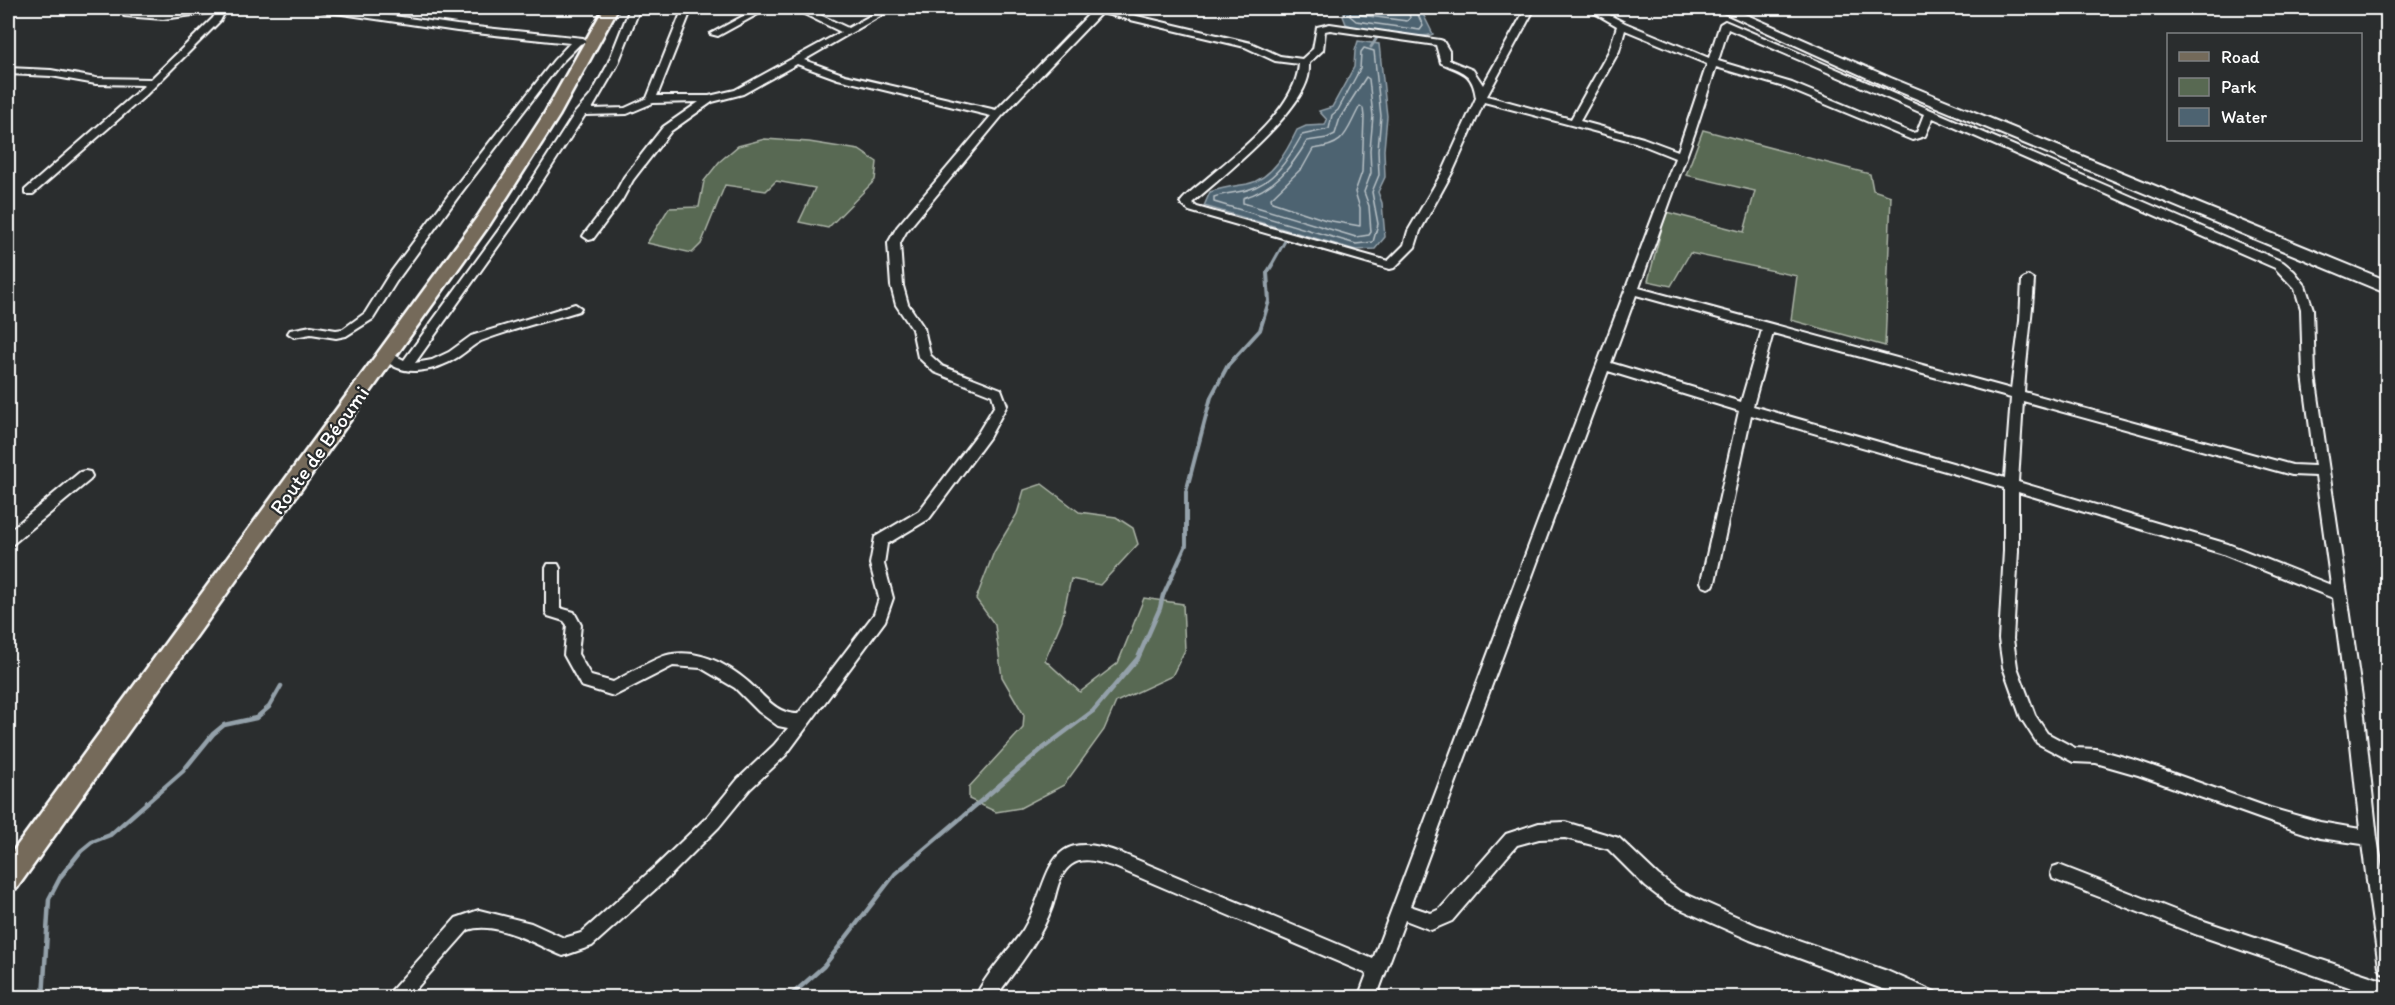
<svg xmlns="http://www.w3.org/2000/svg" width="2395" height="1005" font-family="Itim,sans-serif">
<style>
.green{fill:#586952;stroke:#acb4a8;stroke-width:1.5}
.water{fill:#4d6371;stroke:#94a1aa;stroke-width:1.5}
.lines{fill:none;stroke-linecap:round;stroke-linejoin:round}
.shore{stroke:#b8c1c6;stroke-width:1.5}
.stream-far2{stroke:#94a1aa;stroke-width:3}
.stream-far1{stroke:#94a1aa;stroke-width:4}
.stream{stroke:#94a1aa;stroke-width:4.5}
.street-casing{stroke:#fff;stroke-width:4}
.secondary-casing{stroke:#fff;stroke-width:4}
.primary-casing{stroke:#fff;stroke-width:5}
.street{fill:#2a2d2e;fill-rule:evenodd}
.secondary{fill:#2a2d2e;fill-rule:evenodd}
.primary{fill:#746a5a;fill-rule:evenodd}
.labels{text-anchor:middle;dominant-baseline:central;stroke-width:4.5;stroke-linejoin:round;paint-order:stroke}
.street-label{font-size:21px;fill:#fff;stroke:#2a2d2e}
</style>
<rect width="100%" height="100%" fill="#2a2d2e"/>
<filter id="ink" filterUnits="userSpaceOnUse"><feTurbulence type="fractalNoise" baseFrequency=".0167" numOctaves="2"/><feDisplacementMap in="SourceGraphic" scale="12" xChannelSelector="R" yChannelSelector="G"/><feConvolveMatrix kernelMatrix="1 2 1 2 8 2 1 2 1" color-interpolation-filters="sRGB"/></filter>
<g filter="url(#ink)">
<path class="green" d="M1703,130L1870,174L1873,190L1891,196L1885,346L1791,320L1797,276L1690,253L1671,286L1648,281L1666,212L1744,232L1755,191L1686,175Z
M765,139L809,142L859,150L877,162L875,180L828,228L799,222L815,188L776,181L766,191L725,185L701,244L692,253L647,243L669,208L699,207L704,181L719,162L738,146Z
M1042,484L1079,512L1116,517L1133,528L1138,544L1100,585L1071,579L1062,620L1045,660L1080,692L1118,663L1144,598L1183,604L1185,650L1172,676L1116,702L1104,730L1064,785L1020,808L996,812L969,799V787L1023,728L1024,715L1002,677L995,625L976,599L994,552L1017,514L1024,490Z"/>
<path class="water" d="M1346,8H1420L1433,34C1419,40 1360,30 1346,24L1343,16Z
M1358,41L1379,44L1387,116L1384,150L1385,177L1378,192L1382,203L1385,237L1375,249L1356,250L1204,206L1210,192C1223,187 1234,186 1247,184C1272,179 1287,151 1297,130L1306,126L1325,125L1327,120L1319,111L1332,107L1354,67L1355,51Z"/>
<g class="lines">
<path class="shore" d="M1351,8L1350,16L1356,21L1420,30L1423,26L1415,8
M1359,8L1361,15L1407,21L1410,18L1408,8
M1364,48L1374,51L1381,116L1378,150L1379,175L1372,192L1378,224L1373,242L1356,244L1214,202V197C1225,193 1236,193 1247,190C1274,183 1289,158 1302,135L1329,129L1332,115L1338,110L1360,69L1361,52Z
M1366,77L1369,79L1373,116L1370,150L1371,173L1364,192L1369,206L1371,232L1369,235L1356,237L1243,203V198C1274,189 1291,168 1307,141L1327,138L1335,134L1340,118Z
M1360,106L1363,108L1364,117L1362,172L1355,192L1360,208V226L1326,220L1272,202L1271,198L1303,167L1313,149C1347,145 1345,133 1360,106Z"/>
<path class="stream-far2" d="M1371,47L1380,33
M1271,266L1285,241"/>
<path class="stream-far1" d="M1163,596L1186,545V492L1211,397L1228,365L1260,330L1269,301L1267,273L1272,265"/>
<path class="stream" d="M43,998L49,899L61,876L81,851L92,842L110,835L183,771L213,734L224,725L256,718L269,707L281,686
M788,998L824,966L895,874L1042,749L1093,711L1138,658L1160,608L1163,595"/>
<g class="street-casing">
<path id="street" d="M209,8H227L220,21L145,96L33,194H25V190L145,85L96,84L51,76L8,74V68L51,70L96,78L151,79L213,18L216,12L163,19L124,16V12L163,13Z
M318,8H338L457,25L583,38L588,41L580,44L560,64L458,197L396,282L373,319L346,336L336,338L311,334L294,337L288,333L290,330L311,326L336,330L343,329L365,313L388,276L450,193L554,60L570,43L457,31L322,11Z
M630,8H640L617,66L592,109L625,108L647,98L683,8H692L657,96H709L735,90L841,32L796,10L795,8H805L848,28L884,8H894L804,60L845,75L996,110L1092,11L1089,8H1103L1251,43L1280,56L1302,59L1313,49L1317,27L1330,24L1440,40L1443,41L1449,51V60L1473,70L1483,85L1526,8H1535L1487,96L1571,119L1609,51L1617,26L1586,8H1596L1625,23L1709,58L1720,24L1725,21L2283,262L2294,271L2305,285L2313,309L2315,375L2362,697L2377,838L2388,906V976L2382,973L2379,967L2362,844L2320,838L2270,822L2138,775L2096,763L2073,762L2037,743L2021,718L2003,667L1999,639L2004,551V488L1751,415L1715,582L1713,586L1708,588L1703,586L1701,582L1739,411L1608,371L1410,906L1431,913L1440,909L1506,834L1539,823L1565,822L1619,838L1658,875L1679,891L1758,926L1887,971L1935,992L1938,998H1907L1750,940L1667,903L1646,887L1608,849L1565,838L1539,839L1517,845L1452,921L1431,930L1405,920L1376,998H1358L1367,974L1115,867C1101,863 1084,855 1071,865C1058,875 1057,892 1052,907C1040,941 1016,969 995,998H975C986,973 1008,952 1023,930C1053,881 1041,822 1123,854L1373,959L1675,158L1635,142L1484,102L1453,171L1420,231L1415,247L1394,268L1390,269L1189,211L1180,203C1188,192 1201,184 1211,175C1242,149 1296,107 1299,64L1275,61L1245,47L1101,13L1002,116L906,232L900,243L903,286L908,304L924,328L930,355L942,366L1001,389L1007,405L989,438L929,519L887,544L884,564L893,598L885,621L786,755L750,789L719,827L668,878L592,946L563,956C536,945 496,920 468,930L408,998H387L390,992L456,918L479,910L531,923L564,938L581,933L656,866L707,817L738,779L774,745L788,728L778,726L759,712L735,688L701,668L673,666L614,696L581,686L564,655L567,625L564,621L548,616L546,612V568L548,564H558L560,568V608L574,612L581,625L578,654L591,676L613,682C627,675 659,655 672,654C705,649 737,670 759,692C771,704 781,714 798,714L874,614L879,598L870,564L875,537L919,511L978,433L995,405L992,395L934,372L918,357L912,329L896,305L891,286L888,243L897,227L991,116L838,79L797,64L743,94L712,102L671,131L633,180L622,200L593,239L589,240L583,236L585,233L613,197L624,177L663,127L699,102L653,103L627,114L585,115L519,217L415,363L432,360L449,352L471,336L575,304L581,308L579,311C547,321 512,329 481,341C473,345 466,352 458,357C437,371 400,380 382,356L384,353L388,352L404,360L511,213L575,113L591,95L607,66ZM1728,29L1924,114L1917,132L1912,133L1792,83L1718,61ZM1330,30L1436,45L1441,63C1462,72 1473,72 1476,98L1443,171L1408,231L1404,245L1388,261L1197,207L1192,203C1222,177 1299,115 1308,77C1309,73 1309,67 1309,63L1323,50L1325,31ZM1625,30L1707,64L1678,151L1643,138L1580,121L1619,51ZM1716,67L1784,87L1912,140L1925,136L1933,118L2275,268L2295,289L2301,309L2303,375L2315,466L2292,465L2024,392C2026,355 2032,318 2034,280L2028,276L2022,280L2020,321L2011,389L1639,288L1695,132ZM1636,295L1762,330L1741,402L1611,363ZM1773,333L2011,398L2005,478L1753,406ZM2023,401L2292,475L2316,476L2331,585L2228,544L2018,482ZM2018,492L2220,553L2333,598L2346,697L2360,829L2320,822L2270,808L2138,761L2096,749L2075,748L2047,733L2035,715L2017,667L2013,639L2018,551Z
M758,8H769L718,36L710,34Z
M85,471L90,472L92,476L90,480L13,544L8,545V532L80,472Z
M2059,865L2195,918L2388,982V998H2381L2195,934L2053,879L2051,873L2053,867Z"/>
</g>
<g class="secondary-casing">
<path id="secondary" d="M1714,8H1731L1891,78L2388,281V294L1881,84Z"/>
</g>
<g class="primary-casing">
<path id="primary" d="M604,8H618L559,116L490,224L17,888L8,891V858L478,216L543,116Z"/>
</g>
<use href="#street" class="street"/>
<use href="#secondary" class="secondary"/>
<use href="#primary" class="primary"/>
</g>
</g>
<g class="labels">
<g class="street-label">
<text transform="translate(319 450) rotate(-54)">Route de Béoumi</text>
</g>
</g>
<rect width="2395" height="1005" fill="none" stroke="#2a2d2e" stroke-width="30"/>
<rect x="15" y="15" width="2365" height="975" fill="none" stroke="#fff" stroke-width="2" filter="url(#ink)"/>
<rect x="2167" y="33" width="195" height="108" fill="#2a2d2e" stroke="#7f8182" stroke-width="1.5"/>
<rect x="2179" y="52" width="30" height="9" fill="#746a5a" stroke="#7f8182" stroke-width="1.5"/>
<text x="2221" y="63" font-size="18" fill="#ffffff">Road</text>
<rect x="2179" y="78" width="30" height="18" fill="#586952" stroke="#7f8182" stroke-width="1.5"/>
<text x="2221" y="93" font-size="18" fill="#ffffff">Park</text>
<rect x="2179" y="108" width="30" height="18" fill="#4d6371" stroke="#7f8182" stroke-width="1.5"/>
<text x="2221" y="123" font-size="18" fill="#ffffff">Water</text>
</svg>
